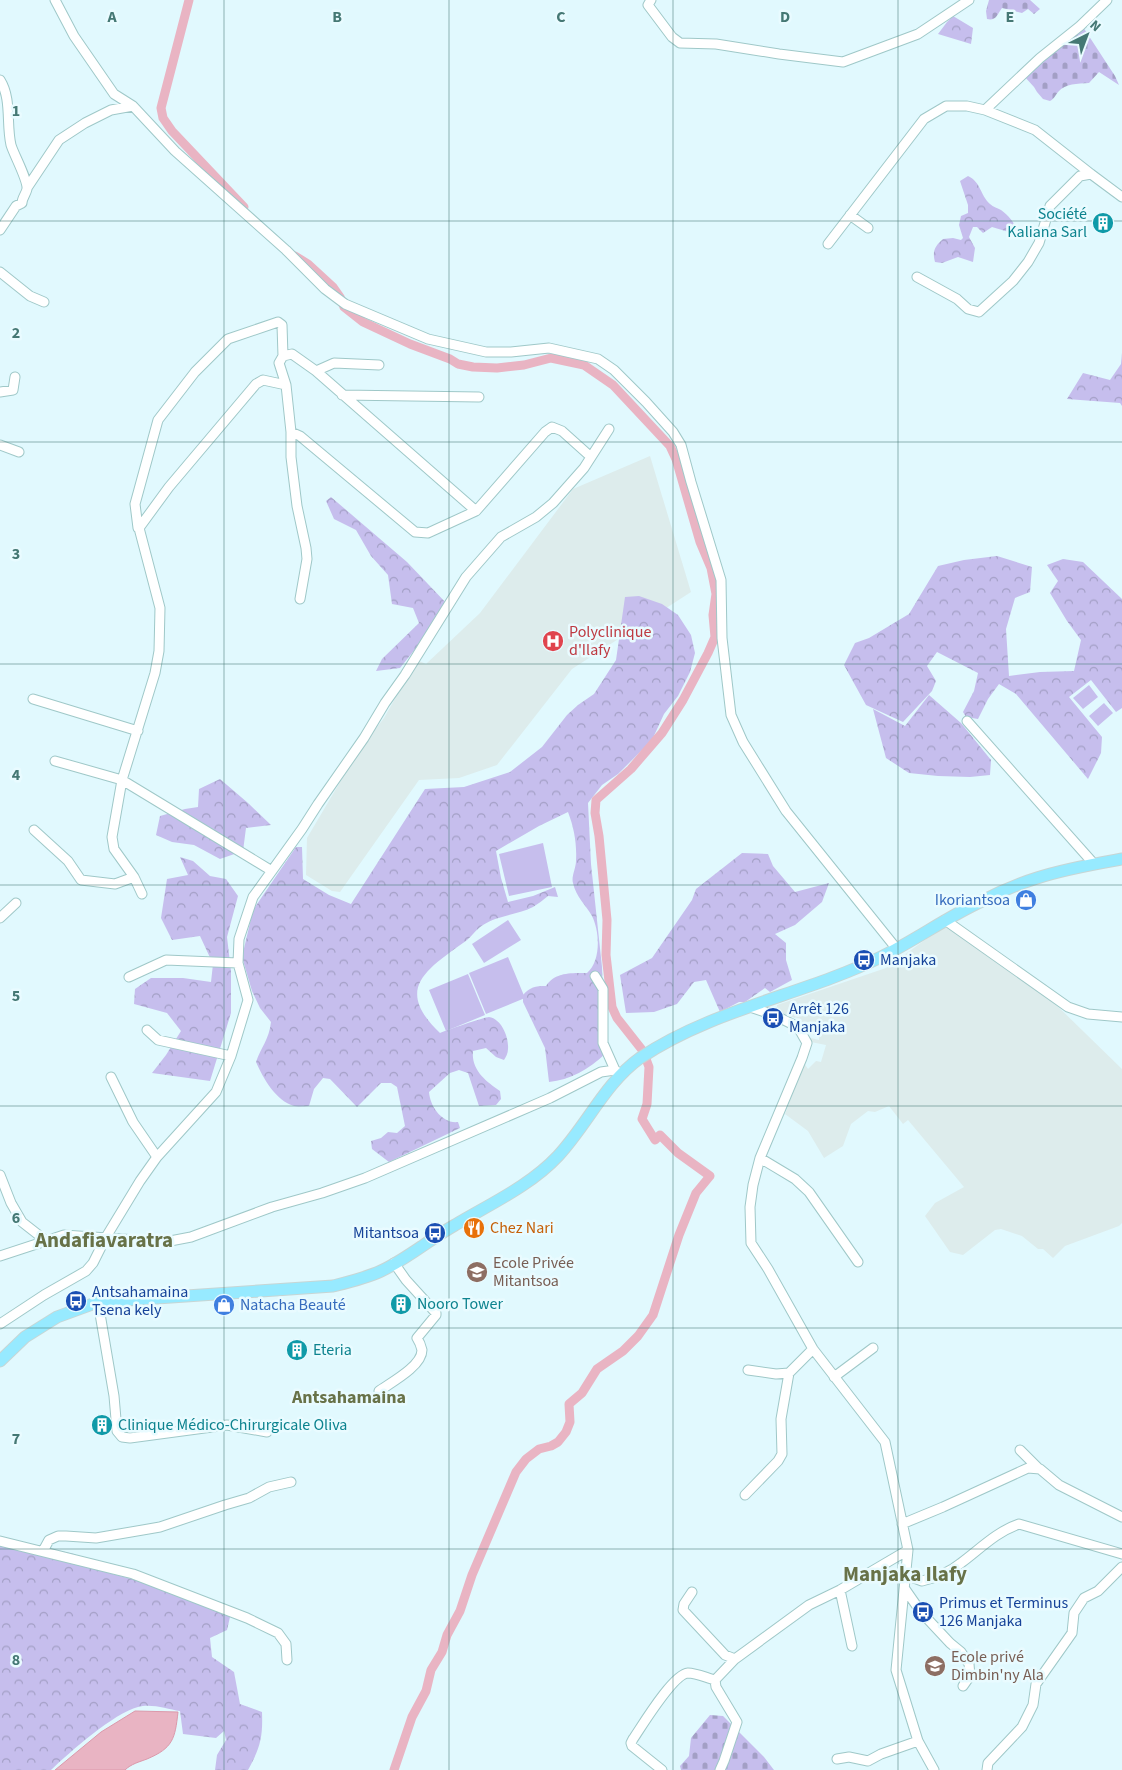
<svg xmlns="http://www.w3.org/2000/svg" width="1122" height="1770" font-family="'Source Sans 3',sans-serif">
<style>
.industrial{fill:#ddecec}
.forest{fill:url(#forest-crowns)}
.cemetery{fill:url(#cemetery-stones)}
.garden{fill:#c6beed}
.water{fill:#e9b4c3;stroke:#dc99ab}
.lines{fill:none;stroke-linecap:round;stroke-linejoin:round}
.canal{stroke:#e9b4c3;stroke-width:9}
.minor-casing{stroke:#9fc8c8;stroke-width:11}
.major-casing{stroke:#c7d6d5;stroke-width:13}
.minor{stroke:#fff;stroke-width:9}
.major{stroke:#97eaff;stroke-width:11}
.grid{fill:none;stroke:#457874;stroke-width:1;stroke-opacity:0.55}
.labels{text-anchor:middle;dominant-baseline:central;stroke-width:5;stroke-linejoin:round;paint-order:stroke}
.culture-label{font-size:16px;fill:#0d838f;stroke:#e9fbff;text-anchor:start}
.health-label{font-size:16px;fill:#be3a42;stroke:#e9fbff;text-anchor:start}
.shop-label{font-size:16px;fill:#366cbe;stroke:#e9fbff;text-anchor:end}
.transit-label{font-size:16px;fill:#164399;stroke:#e9fbff;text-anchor:start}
.food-label{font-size:16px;fill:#c56008;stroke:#e9fbff;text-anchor:start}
.education-label{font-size:16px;fill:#785e54;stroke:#e9fbff;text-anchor:start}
.neighbourhood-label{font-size:18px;font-weight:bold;fill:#687248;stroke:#e9fbff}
.district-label{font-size:21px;font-weight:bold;fill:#687248;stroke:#e9fbff}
.grid-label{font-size:16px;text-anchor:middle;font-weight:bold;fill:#457874;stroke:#e9fbff;stroke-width:5;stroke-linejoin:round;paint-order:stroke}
</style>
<defs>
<pattern id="forest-crowns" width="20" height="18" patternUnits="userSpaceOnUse" patternTransform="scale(1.25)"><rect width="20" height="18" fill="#c6beed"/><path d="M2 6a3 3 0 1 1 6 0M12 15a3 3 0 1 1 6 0" fill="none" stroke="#a39fc5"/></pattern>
<pattern id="cemetery-stones" width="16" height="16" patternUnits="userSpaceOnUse" patternTransform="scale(1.25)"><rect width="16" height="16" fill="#c6beed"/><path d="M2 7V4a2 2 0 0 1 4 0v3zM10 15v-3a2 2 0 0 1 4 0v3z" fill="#a39fc5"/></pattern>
</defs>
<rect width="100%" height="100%" fill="#e1f9fe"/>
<path class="industrial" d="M650,456L691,592L572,669L497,765L459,778L419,780L340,892L332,891L306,875L307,838L359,750L384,718L417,660L426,664L480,613L573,489Z
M943,927L955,931L1046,995L1122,1069V1223L1119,1226L1065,1246L1053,1258L1043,1249H1038L1022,1236L1001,1229L995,1230L963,1255L950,1252L925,1216L935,1203L964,1187L908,1120L903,1124L889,1106L875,1112L868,1111L851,1124L843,1146L824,1158L808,1131L785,1114L804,1063L808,1069L816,1061L821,1062L826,1045L811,1042V1038L819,1040V1037H816L796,1017L795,1018L777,1012V1005L886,968Z"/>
<path class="forest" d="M953,16L973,28L971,44L938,34L947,22Z
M968,176C981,182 980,195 990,204C993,207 998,208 1001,210C1008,215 1017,224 1016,233H1012L992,227L983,233L977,227H973L969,237L975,248L973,262L958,257L942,263L935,262C932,251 935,246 943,239L953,238L961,240L963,238L959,225L961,216L968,213V205L960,181Z
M1122,353V406L1120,403L1067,399L1083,373L1110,380L1121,364Z
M331,497L407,562L448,605L436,623L400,668L376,671L382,659L419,623L413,608L392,604L388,575L371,556L356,530L334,519L326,501Z
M997,556L1032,567L1030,592L1015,598L1006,629L1009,676L1040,672L1074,671L1081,640L1067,621L1050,593L1058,581L1047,565L1063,559L1083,562L1122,599V708L1116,712L1091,680L1069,697L1102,737L1101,753L1088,779L1016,694L999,684L988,699L978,719L966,717L963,712L974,691L978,673L937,652L927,666L936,681L932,691L903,722L866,705L844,665L855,643L869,638L909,614L938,566L964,560Z
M639,596L662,604L678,615L691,635L695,653L690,672L678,696L664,714L652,740L618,774L602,785L588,803L591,864L602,967L605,1054C589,1069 570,1080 549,1082L545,1048L523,1002V995C530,987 535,986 546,986C555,972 571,973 587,973C601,961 600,932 592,916C586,905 576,897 573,883C571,877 576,868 576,861C577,843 574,828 568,812L539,826L496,851L501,878L508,902L533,896L555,887L558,897L548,896C543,900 538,904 533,907C517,915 498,915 483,925C475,930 471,938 463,943C424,971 395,990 440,1033C444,1031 485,1017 489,1017C502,1019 509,1038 508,1049C508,1053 506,1057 504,1060L496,1057L486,1048L473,1051C471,1070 486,1081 500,1091L501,1099L496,1105L479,1106L468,1073L459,1070L450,1073L429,1092C430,1106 442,1124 458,1122L460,1128L389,1162L372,1149L371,1141L381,1138L388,1132L397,1133L405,1126L397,1087L391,1083H381L357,1107L330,1079L323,1078L314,1089L309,1106C304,1106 298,1107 294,1106C276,1101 263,1078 256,1062C261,1047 269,1040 271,1022L260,1008L252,991L242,957L253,910L296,847H302L303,879L329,895L351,904L425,789L464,787L510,772L542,747L567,715L578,705L594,694L616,660L625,597Z
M929,695L961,723L991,760L990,775L970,777L938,776L909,773L886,758L873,709L905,726Z
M220,779L248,803L271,825L246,828L243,851L220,859L194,845L172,842L156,835L160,816L185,809L198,807L199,789Z
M742,853L768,854L773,866L795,892L829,883L822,902L795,925L775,934L786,943V960L792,980L770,992L765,988L745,1002H739L720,1012L706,980L694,982L677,1004L654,1012L626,1013L620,975L652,958L692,900L696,889Z
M180,857L193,861L210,876L226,879L238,896L227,937L231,971V1013L210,1081L152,1073L166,1055L181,1031L167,1013L134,1004L135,989L151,978H183L211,982L213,964L200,936L172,940L161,918L167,879L188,875Z
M0,1537L74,1554L98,1570L154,1585L230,1617L227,1630L210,1638L212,1657L234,1672L240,1704L262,1712C263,1738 260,1748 248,1770H215L217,1755L226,1740L224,1731L216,1738L183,1734L180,1711C167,1709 151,1703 138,1707C114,1713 70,1752 51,1770H0Z"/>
<path class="cemetery" d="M989,0H1030L1040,9L1034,14L1028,9L1022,13L1002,8C997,15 996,21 987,19L986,11Z
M1083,27L1115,76L1119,85L1099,72L1089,83C1077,84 1066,83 1058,92C1055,96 1054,99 1050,101L1043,99L1037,92L1034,87L1024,76Z
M710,1715L723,1716L764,1757L774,1770H681L680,1766L689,1756L691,1738Z"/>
<path class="garden" d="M1089,685L1098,697L1083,709L1073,698Z
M1104,703L1113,713L1098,726L1089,716Z
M543,843L552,887L509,896L499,854Z
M508,920L521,940L484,963L472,944Z
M508,957L525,998L486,1014L469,973Z
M468,974L485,1015L446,1031L429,990Z"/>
<path class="water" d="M135,1711L178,1712C175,1739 173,1748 147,1759C139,1762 131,1764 125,1770H55L101,1732Z"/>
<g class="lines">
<path class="canal" d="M189,0L161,108L163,118L172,131L244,207
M295,256L308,264L333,287L340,297L344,307L363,322L410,344L450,359L458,364L473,367L497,368L524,365L551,358L584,365L613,385L670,446L676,459L700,542L711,568L716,594L713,615L715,637L708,653L683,700L662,733L631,769L596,800L595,813L599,836L607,920L606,955L612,1007L617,1018L643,1051L649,1067L647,1104L642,1119L655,1140L660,1135L678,1153L710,1176L696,1193L679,1235L653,1315L638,1336L623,1351L597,1369L582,1393L569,1404L570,1422L566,1432L558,1442L551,1446L539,1449L526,1459L516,1472L472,1575L460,1611L447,1635L442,1652L431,1670L426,1691L412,1717L394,1770"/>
<g class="minor-casing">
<path id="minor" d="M55,0L74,36L114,94L133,106L175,151L286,250L325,289L345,304L428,339L486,352H511L549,348L598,359L614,370L646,402L673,432L681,445L691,482L721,580L722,638L731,715L743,742L786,811L896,948
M651,0L648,5L672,37L680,43L716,44L779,54L843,62L918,34L969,0
M0,80C12,99 6,124 11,145C14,155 28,180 27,189C26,194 22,198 22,203L16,206L0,230
M985,110L1040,58L1080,26L1107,0
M27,188L59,140L85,123L111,110L133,106
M850,215L868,228
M828,244L924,119L946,106H967L985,110L1035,130L1091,174L1122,197
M0,272L30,296L44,302
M917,277L957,299L968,309L979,312L1013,281L1028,262L1039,243L1050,206L1080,176L1091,174
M316,371L334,363L379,365
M0,392L13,390L15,377
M342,395L479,397
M291,432L300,436L415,532L428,533L476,511L545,432L552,427L562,431L591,457
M0,445L19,452
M138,528L135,504L158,420L195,372L228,339L278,322L282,325L283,356
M300,599L307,559L306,548L297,506L291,457V432L286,385L279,363L283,356L292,354L316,371L476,511
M33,699L138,731
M967,721L1094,864
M55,761L122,780L272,871
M34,830L68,861L81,880L115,884L134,877
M142,894L134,877L114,849L112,837L122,780L155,673L159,651L160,608L139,528L169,487L256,384L263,380L286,385
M0,918L16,903
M945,920L1068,1007L1088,1014L1122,1017
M595,976L603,989V1043L615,1070
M129,977L166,960L238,963
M750,1007L774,1015L798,1027L807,1043L802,1058L760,1158L753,1185L750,1207L751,1243L768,1269L813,1349L885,1442L908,1550L896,1670L918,1741L934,1770
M147,1030L158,1040L231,1056
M111,1077L133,1122L157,1157
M760,1158L795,1179L809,1192L858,1262
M0,1175L11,1203L22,1222L45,1240
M0,1256L64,1235L165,1242L191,1237L272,1207L322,1193L365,1178L550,1098L601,1072L615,1070L621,1074
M98,1302L114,1396L117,1431L122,1437L130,1438L227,1425L267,1432
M0,1324L44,1295L86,1271L93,1263L106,1237L140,1181L157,1157L216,1092L231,1056L248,1000L238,963L239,939L253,897L302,829L318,804L364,738L385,703L405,675L466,577L501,537L536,517L553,503L584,468L609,429
M748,1370L776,1374L789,1373L813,1349
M834,1377L873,1348
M379,1391C392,1382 422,1366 422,1350C421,1346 419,1341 417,1338L436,1315V1313L406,1280L394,1263
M1020,1450L1039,1469
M745,1495L778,1461L782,1454L781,1419L789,1373
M902,1524L943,1507L1028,1468L1040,1469L1059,1485L1122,1517
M0,1541L133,1574L247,1618L278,1633L286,1644L287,1660
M43,1551L49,1540L58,1536H66L96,1538L160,1527L225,1505L249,1498L269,1487L291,1482
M906,1575L922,1581C935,1578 950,1572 961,1563C980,1549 996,1532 1019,1524L1122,1554
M905,1589L921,1612L950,1643L961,1652L969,1664L970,1676L963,1686
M840,1590L852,1646
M692,1592L684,1604L683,1610L725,1655L735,1659L809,1605L840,1590L908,1550
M837,1759L849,1757L868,1761L881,1754L918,1741
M662,1770L632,1746L631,1743L633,1739C642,1726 673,1674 688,1673C696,1673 707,1678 715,1680
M720,1770L724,1761L737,1722L716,1687L715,1680L735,1659
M987,1770L988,1763L1022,1727L1033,1705L1036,1684L1072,1633L1074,1613L1084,1598L1098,1591L1122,1567"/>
</g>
<g class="major-casing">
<path id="major" d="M0,1361L25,1337L57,1317L98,1302L333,1286C349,1282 366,1278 381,1271C407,1259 430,1239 455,1225C490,1204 530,1186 558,1156C587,1125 605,1083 640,1058C713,1009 803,995 881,957C916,940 947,917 982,901C999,892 1018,884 1037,878C1064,869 1094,864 1122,859"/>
</g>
<use href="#minor" class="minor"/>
<use href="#major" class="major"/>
</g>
<path class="grid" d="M224,0V1770M449,0V1770M673,0V1770M898,0V1770M0,221H1122M0,442H1122M0,664H1122M0,885H1122M0,1106H1122M0,1328H1122M0,1549H1122"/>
<defs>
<g id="building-disc" transform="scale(1.125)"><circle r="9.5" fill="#0f9aa8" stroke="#e9fbff"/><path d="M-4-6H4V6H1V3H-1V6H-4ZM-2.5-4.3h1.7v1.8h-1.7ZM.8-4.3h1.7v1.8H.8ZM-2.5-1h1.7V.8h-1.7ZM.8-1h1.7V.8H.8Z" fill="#fff"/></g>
<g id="hospital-disc" transform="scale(1.125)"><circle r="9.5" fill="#e0444e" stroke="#e9fbff"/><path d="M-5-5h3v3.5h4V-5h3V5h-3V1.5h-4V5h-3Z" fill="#fff"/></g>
<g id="shop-disc" transform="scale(1.125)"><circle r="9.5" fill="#3f7fe0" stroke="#e9fbff"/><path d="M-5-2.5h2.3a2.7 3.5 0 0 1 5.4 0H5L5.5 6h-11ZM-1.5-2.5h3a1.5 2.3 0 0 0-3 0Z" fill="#fff"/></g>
<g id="bus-disc" transform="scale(1.125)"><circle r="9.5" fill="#1a4fb4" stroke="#e9fbff"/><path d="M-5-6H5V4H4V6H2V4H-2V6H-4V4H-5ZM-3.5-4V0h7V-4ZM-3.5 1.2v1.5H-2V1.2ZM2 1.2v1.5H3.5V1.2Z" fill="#fff"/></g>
<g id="restaurant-disc" transform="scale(1.125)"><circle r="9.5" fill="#e8710a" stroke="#e9fbff"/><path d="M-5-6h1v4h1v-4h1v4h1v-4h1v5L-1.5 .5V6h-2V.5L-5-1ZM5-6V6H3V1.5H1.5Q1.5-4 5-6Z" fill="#fff"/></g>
<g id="school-disc" transform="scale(1.125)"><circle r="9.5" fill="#8d6e63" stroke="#e9fbff"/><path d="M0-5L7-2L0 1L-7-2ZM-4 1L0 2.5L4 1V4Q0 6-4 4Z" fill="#fff"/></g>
</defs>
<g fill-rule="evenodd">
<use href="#building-disc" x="1103" y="223"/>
<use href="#hospital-disc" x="553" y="641"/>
<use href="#shop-disc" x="1026" y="900"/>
<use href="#bus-disc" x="864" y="960"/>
<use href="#bus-disc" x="773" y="1018"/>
<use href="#restaurant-disc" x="474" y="1228"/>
<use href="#bus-disc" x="435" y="1233"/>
<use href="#school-disc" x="477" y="1272"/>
<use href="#bus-disc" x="76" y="1301"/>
<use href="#building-disc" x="401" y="1304"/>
<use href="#shop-disc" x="224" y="1305"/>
<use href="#building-disc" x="297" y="1350"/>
<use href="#building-disc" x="102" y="1425"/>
<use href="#bus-disc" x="923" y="1612"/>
<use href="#school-disc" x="935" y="1666"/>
</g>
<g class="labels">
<g class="culture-label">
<text x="1087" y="214" text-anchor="end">Société<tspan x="1087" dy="18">Kaliana Sarl</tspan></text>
<text x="417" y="1304">Nooro Tower</text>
<text x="313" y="1350">Eteria</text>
<text x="118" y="1425">Clinique Médico-Chirurgicale Oliva</text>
</g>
<g class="health-label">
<text x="569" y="632">Polyclinique<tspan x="569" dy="18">d'Ilafy</tspan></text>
</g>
<g class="shop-label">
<text x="1010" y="900">Ikoriantsoa</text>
<text x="240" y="1305" text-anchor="start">Natacha Beauté</text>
</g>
<g class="transit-label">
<text x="880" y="960">Manjaka</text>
<text x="789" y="1009">Arrêt 126<tspan x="789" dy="18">Manjaka</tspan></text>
<text x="419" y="1233" text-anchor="end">Mitantsoa</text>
<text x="92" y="1292">Antsahamaina<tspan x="92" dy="18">Tsena kely</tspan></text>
<text x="939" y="1603">Primus et Terminus<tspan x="939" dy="18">126 Manjaka</tspan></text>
</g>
<g class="food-label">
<text x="490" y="1228">Chez Nari</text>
</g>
<g class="education-label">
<text x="493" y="1263">Ecole Privée<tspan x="493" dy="18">Mitantsoa</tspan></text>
<text x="951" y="1657">Ecole privé<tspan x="951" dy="18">Dimbin'ny Ala</tspan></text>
</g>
<g class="neighbourhood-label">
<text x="349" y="1397">Antsahamaina</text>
</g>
<g class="district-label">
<text x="104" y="1240">Andafiavaratra</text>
<text x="905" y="1574">Manjaka Ilafy</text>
</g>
</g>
<g class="grid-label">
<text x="112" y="22">A</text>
<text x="337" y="22">B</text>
<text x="561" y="22">C</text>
<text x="785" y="22">D</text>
<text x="1010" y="22">E</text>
<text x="16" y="116">1</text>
<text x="16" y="338">2</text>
<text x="16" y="559">3</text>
<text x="16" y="780">4</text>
<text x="16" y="1001">5</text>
<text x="16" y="1223">6</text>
<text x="16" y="1444">7</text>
<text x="16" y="1665">8</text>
</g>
<g transform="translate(1087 35) rotate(42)" stroke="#e9fbff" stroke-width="4" paint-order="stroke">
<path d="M0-4L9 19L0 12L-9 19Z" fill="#457874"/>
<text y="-8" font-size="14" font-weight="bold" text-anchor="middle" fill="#457874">N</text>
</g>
</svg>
